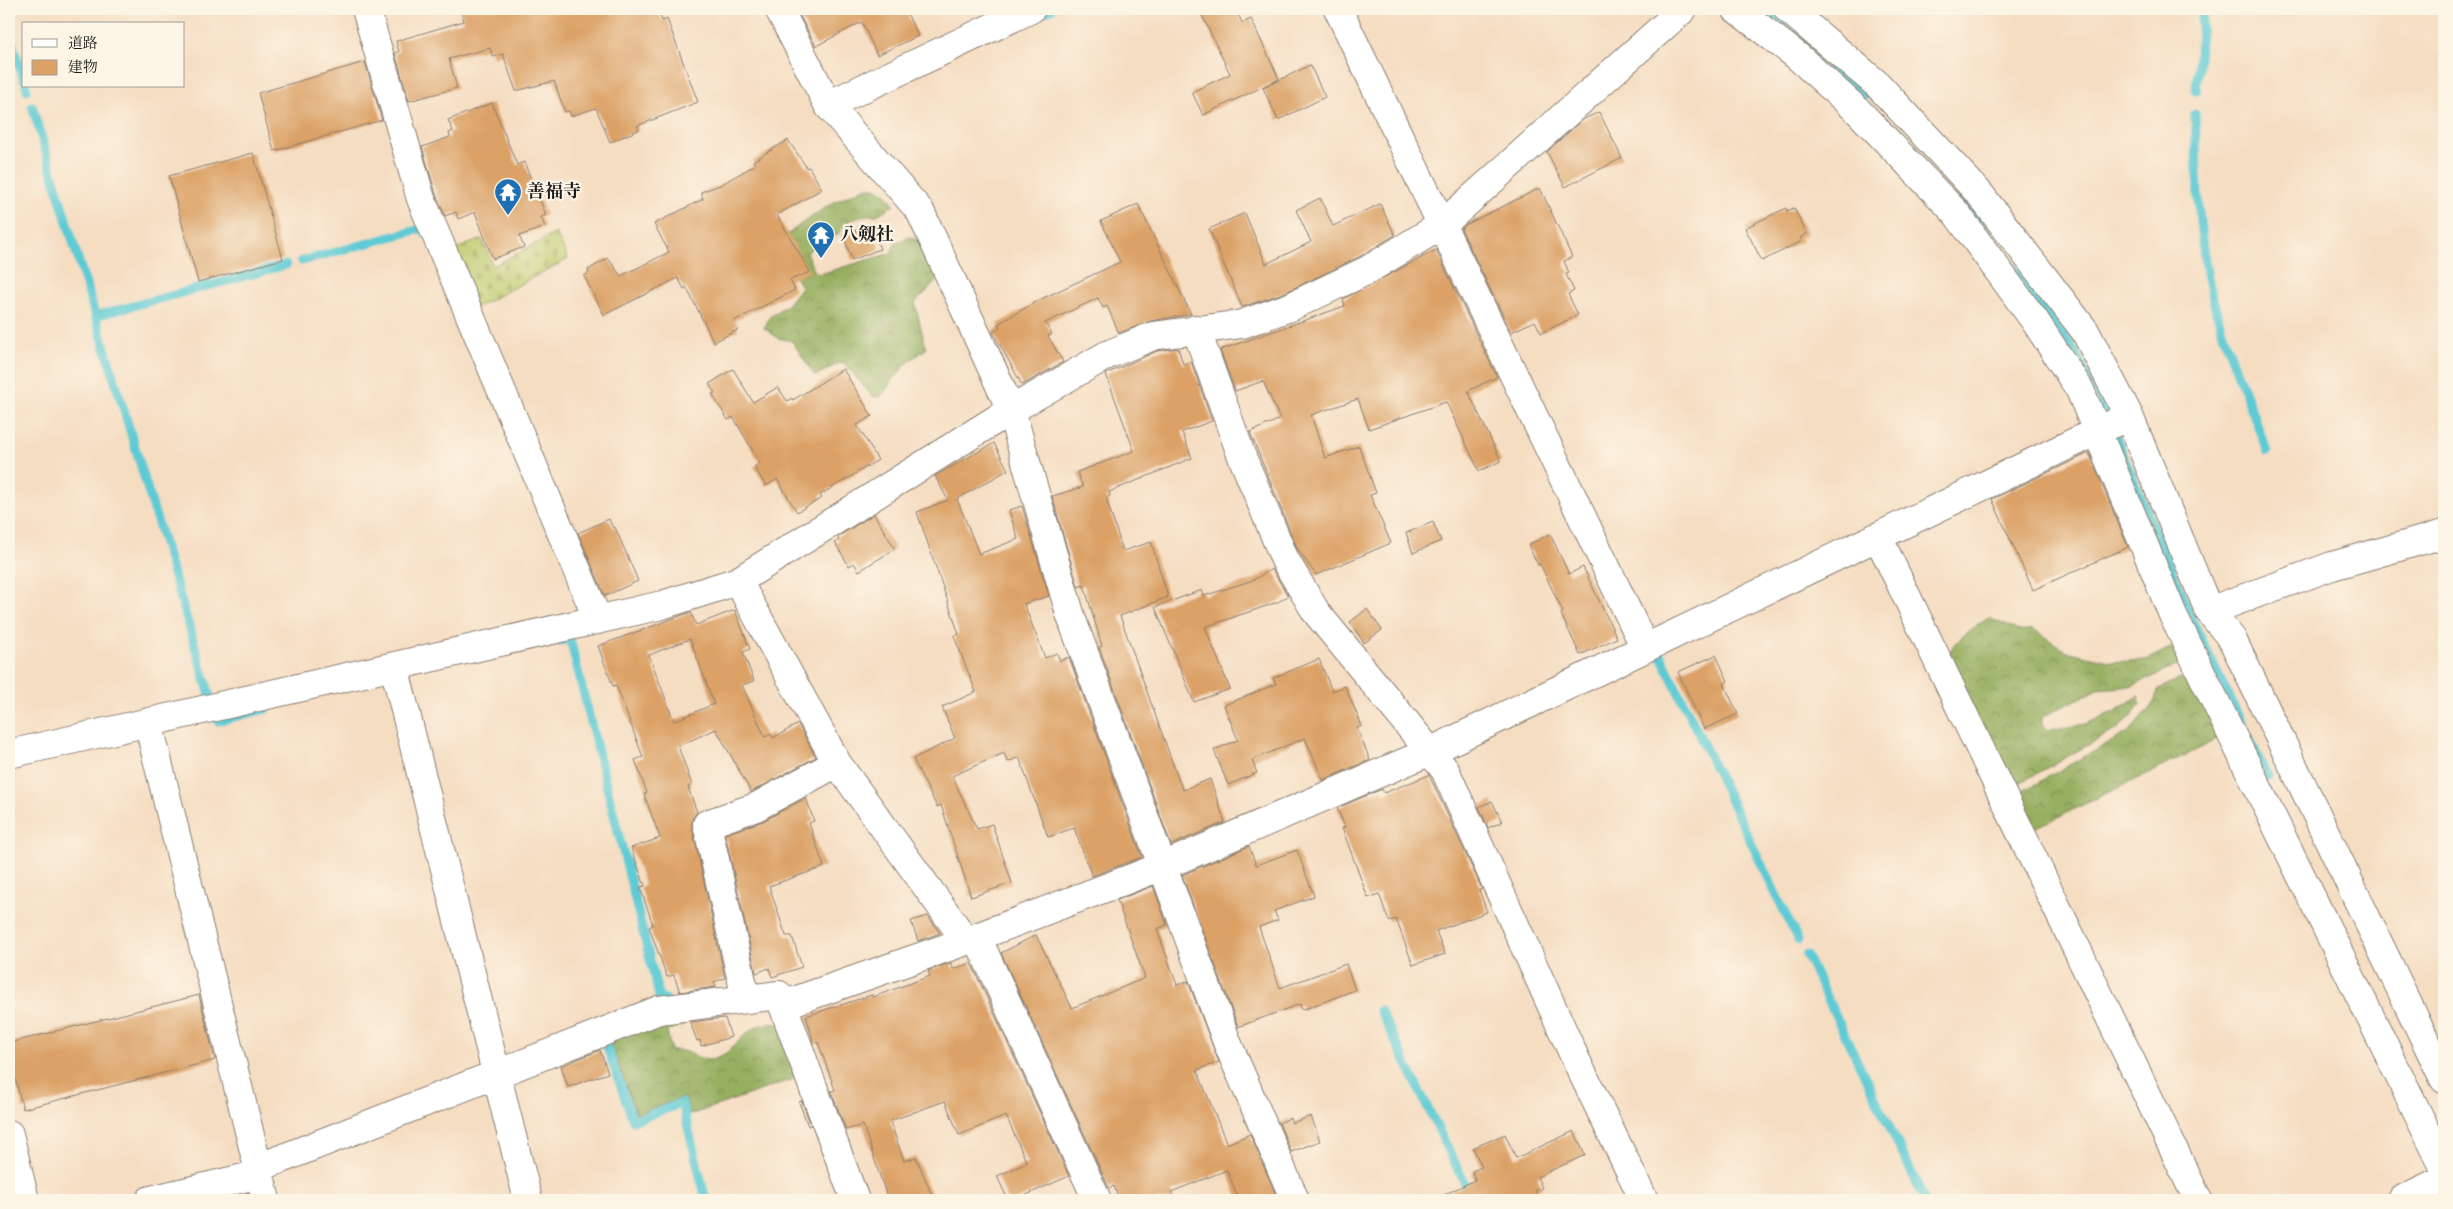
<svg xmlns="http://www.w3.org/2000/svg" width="2453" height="1209" font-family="'IM FELL DW Pica','Noto Serif JP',serif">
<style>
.forest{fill:url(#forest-crowns);stroke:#59663e}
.cemetery{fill:url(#cemetery-stones);stroke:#6d7444}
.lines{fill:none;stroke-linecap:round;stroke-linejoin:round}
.stream{stroke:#5dcad4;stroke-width:9}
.building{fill:#dba166;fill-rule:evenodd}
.minor-casing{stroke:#887c6f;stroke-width:30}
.minor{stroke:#fff;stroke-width:28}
.labels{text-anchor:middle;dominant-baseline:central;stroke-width:4.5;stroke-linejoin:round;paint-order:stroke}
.poi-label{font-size:18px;font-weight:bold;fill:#1c1c1c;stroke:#fcf5e5;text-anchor:start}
</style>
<defs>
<pattern id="forest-crowns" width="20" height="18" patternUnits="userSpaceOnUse" patternTransform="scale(1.25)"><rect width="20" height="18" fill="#96af60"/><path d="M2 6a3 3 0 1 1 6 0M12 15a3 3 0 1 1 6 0" fill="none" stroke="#7a8e4e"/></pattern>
<pattern id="cemetery-stones" width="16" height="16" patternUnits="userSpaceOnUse" patternTransform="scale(1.25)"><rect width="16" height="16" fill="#becb6d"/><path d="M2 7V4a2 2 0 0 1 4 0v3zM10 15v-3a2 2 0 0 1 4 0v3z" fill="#a3ae5e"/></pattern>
</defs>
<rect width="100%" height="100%" fill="#fcf5e5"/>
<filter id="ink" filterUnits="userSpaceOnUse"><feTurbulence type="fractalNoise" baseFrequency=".02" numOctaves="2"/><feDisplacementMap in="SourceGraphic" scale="10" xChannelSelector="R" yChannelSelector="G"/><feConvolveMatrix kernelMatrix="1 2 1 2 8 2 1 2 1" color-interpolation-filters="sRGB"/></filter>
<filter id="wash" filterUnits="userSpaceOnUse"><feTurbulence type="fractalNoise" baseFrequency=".0096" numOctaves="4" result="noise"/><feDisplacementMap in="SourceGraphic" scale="20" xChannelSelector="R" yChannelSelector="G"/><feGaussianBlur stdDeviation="1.12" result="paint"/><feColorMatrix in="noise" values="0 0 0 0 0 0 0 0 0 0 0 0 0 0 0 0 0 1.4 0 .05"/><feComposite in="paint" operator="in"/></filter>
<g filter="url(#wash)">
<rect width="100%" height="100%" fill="#f5ddc2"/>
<path class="forest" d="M867,187C880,188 888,193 894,205L877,215H867L845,222C836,247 816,238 807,254L814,272L820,274L891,253L896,242L911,237L922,243L938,280L915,303L926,349L907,363L880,397L872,396L844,363L838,364L815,376L792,341L778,338L764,328L771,315L787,305L801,287L792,271L772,247L801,224L832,203Z
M1989,618L2020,631L2033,629L2066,651L2113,662L2146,660L2172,647L2179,649L2183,663L2133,686L2098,689L2042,717V724L2047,730L2086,724L2113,712L2139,696L2140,706L2119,728L2007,790L1944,659C1957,640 1969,628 1989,618Z
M2191,674L2221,738L2029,831L2012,797L2127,733L2150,709L2159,689Z
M685,1015L683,1025L667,1031L671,1051C690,1047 700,1064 715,1059C739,1051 747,1016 781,1025L799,1077L690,1115L685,1097L636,1114L608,1036Z"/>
<path class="cemetery" d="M556,233L568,259L475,308L451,251L482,239L493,266Z"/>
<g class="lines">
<path class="stream" d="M1758,9L1802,39L1863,97
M1035,16L1051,9
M9,32L24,80
M26,86L27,90
M2196,91L2203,9
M32,106L211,699
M2195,114C2197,169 2197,224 2208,278C2220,337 2247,395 2267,451
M1962,200L2074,350L2107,415
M302,261L424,228L426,234
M95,316L286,265
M2115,435L2191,618L2268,777
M560,641L570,639L660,1000L666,999
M1659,652L1798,940
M217,718L218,721L266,709
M1806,955L1925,1200
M1380,1010L1473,1200
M604,1039L633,1121L682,1103L706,1200"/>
</g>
<g id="blocks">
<path class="building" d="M460,9H658L662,21L667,19L698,102L637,126L639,130L610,142L596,108L571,116L569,111L565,112L554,81L516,91L503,54L493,57L490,48L449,59L457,88L409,101L395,53L399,52L396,41L464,21Z
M796,9H905L918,36L877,55L862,22L816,46Z
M1199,9H1236L1242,23L1251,19L1279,79L1203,115L1192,92L1230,74Z
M365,62L382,120L274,151L258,93Z
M1310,65L1325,97L1278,120L1263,88Z
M492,103L517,165L524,162L546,215L541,217L545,227L519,236L524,247L493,259L475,212L458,219L456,212L445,216L436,194L422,147L450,137L449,133L453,131L448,120Z
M1599,112L1622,158L1565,187L1547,152L1582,120Z
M788,140L807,168L809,167L822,189L777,215L810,272L790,280L795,290L734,321L738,330L714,342L686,287L684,289L678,278L604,315L584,276L589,273L588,270L608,258L621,276L669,252L654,224L703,199L701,192L720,185L755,165L753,161Z
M253,153L283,259L198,282L169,176Z
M1540,188L1572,257L1564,261L1569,273L1566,274L1574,291L1568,294L1578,315L1541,333L1535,321L1511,332L1461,229L1467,224Z
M1320,198L1333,226L1380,204L1395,235L1359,257L1284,293L1242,307L1209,229L1245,213L1266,264L1311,242L1296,210Z
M1138,204L1191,314L1151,321L1119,333L1107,306L1103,308L1098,298L1045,323L1052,334L1048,336L1063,362L1022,385L993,332L1000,327L998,324L1037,301L1120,262L1101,221Z
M1786,208L1787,211L1794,208L1807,234L1800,238L1802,241L1762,261L1745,228Z
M871,225L880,249L852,260L843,235Z
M1436,250L1497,377L1468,391L1501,461L1479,471L1446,402L1369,429L1358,399L1311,415L1325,458L1359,446L1376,493L1370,495L1391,543L1316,575L1297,548L1250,432L1280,419L1263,381L1235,391L1220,350L1345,306L1343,299Z
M1178,348L1183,364L1191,361L1212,421L1182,432L1192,458L1109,492L1110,496L1106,498L1123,551L1151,542L1168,597L1120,616L1179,781L1183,790L1210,779L1225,822L1171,845L1099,647L1102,646L1084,585L1078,587L1052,496L1083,487L1077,472L1134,451L1106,374L1157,351Z
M733,369L753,402L778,387L787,401L792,398L793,400L843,369L872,416L857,425L878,460L820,495L822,498L797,512L777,479L766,486L754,467L760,463L733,417L728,420L712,394L715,393L709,384Z
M994,443L1008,470L957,499L979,554L1018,539L1009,510L1022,506L1049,596L1024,604L1045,658L1057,653L1060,661L1069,657L1142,857L1092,876L1074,828L1048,837L1019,757L1008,762L1004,753L952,776L977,829L992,824L1012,883L971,897L941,805L937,807L913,759L955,738L942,707L976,692L954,636L959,634L917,512L948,500L935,476Z
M2089,453L2128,547L2033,590L1992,499Z
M874,514L895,549L859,571L854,563L849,566L835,543L839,540L837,537Z
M609,519L613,528L615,527L638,581L605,596L578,533Z
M1433,522L1441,541L1413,553L1406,533Z
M1550,534L1569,574L1583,567L1617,638L1580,655L1561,614L1563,612L1540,564L1538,565L1528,545Z
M1272,569L1288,596L1278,602L1205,627L1230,689L1194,702L1155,607L1202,590L1204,596L1253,580Z
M1367,609L1382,630L1364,643L1350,622Z
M735,610L750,649L743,652L754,681L742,685L765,737L771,734L773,738L798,724L816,757L751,792L716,729L678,746L692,785L688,787L697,812L692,819V827L725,978L714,982L716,987L680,992L674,975L667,977L649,927L653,925L640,887L645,886L631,848L660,838L644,794L647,793L635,760L643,757L616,685L613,686L598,646L691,612L696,625ZM690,639L714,704L674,721L649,655Z
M1716,655L1728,681L1724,684L1738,714L1704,729L1678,672Z
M1319,659L1332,691L1345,686L1362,726L1357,728L1370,760L1323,780L1305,738L1252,760L1257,773L1228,785L1214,750L1238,740L1224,705L1276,684L1273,678Z
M1429,775L1482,889L1479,890L1487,912L1436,931L1445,954L1413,965L1396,919L1389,921L1379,894L1368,898L1342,828L1345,827L1337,808L1382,789L1384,793Z
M806,798L814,821L809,823L824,867L769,886L786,936H792L802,967L772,977L769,968L756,973L725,834L763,821Z
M1492,801L1502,822L1488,828L1479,807Z
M1249,846L1256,865L1297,850L1314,896L1274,911L1278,920L1259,927L1280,988L1346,964L1355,990L1302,1010L1300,1004L1238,1027L1182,875Z
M1153,886L1167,925L1157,929L1177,985L1188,981L1219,1062L1197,1070L1227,1144L1250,1134L1278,1200H1239L1227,1170L1171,1192L1174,1200H1119L1114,1186L1109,1188L1001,953L1036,935L1072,1008L1145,978L1117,900Z
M928,916L940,933L918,941L911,921Z
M951,963L953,969L971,963L1069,1176L1015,1200H1008L997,1176L1027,1163L1006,1116L959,1135L945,1101L890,1121L904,1161L916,1157L934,1200H888L863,1125L846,1130L831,1091L835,1090L818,1042L814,1044L806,1016L872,995L873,997L930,976L928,971Z
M199,995L215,1060L23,1109L9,1055V1043Z
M725,1018L731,1037L701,1046L700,1040L697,1041L690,1022Z
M600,1050L608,1073L568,1087L561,1066Z
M802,1101L811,1125L808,1126L799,1102Z
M1311,1116L1320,1141L1291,1152L1279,1123L1290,1118L1292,1123Z
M1574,1131L1585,1155L1537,1177L1542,1188L1535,1191L1539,1200H1433L1475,1180L1472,1171L1482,1167L1473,1148L1505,1134L1516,1158Z"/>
</g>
</g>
<g filter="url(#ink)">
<use href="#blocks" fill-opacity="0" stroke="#887c6f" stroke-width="1"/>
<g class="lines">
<g class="minor-casing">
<path id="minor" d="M366,9L421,199L598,620
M779,9L828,105L920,211L1011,410L1071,617L1227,1042L1295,1200
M1338,9L1645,648
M1736,9L1797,56L1858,111L1956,213L2035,321L2080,390L2173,615L2444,1167
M1788,9L1878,85L1979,193L2085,331L2129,416L2209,611L2232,639L2444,1079
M828,105L1031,9
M1196,329L1241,454L1285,560L1316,612L1445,770L1576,1060L1644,1200
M1878,537L2198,1200
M738,581L837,763L966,941
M2209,611L2332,566L2444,534
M394,666L528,1200
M148,722L266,1200
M9,754L662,605L738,581L1011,410L1107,355L1153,336L1242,324L1290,307L1366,271L1442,225L1683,9
M977,937L1097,1200
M746,999L707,824L756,807L837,763
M783,1005L966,941L1163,866L1431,751L2129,416
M9,1134L25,1200
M258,1168L659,1010L779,995L855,1200
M150,1200L260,1174
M2401,1200L2444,1179"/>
</g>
<use href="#minor" class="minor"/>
</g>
</g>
<defs>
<g id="temple-pin" transform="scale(1.4375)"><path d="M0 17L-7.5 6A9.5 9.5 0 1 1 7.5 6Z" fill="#1f6fb2" stroke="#fcf5e5"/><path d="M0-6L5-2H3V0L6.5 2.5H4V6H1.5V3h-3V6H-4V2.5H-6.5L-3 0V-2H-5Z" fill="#fff"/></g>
</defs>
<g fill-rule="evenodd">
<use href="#temple-pin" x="508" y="192"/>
<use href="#temple-pin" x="821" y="235"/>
</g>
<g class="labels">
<g class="poi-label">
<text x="527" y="192">善福寺</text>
<text x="840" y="235">八剱社</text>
</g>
</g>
<rect width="2453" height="1209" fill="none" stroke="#fcf5e5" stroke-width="30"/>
<rect x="22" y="22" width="162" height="65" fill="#fcf5e5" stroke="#a29e95"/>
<rect x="32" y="39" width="25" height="8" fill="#ffffff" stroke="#a29e95"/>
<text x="68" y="48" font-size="15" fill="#1c1c1c">道路</text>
<rect x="32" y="60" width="25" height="15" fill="#dba166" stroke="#a29e95"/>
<text x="68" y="72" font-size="15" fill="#1c1c1c">建物</text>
</svg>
